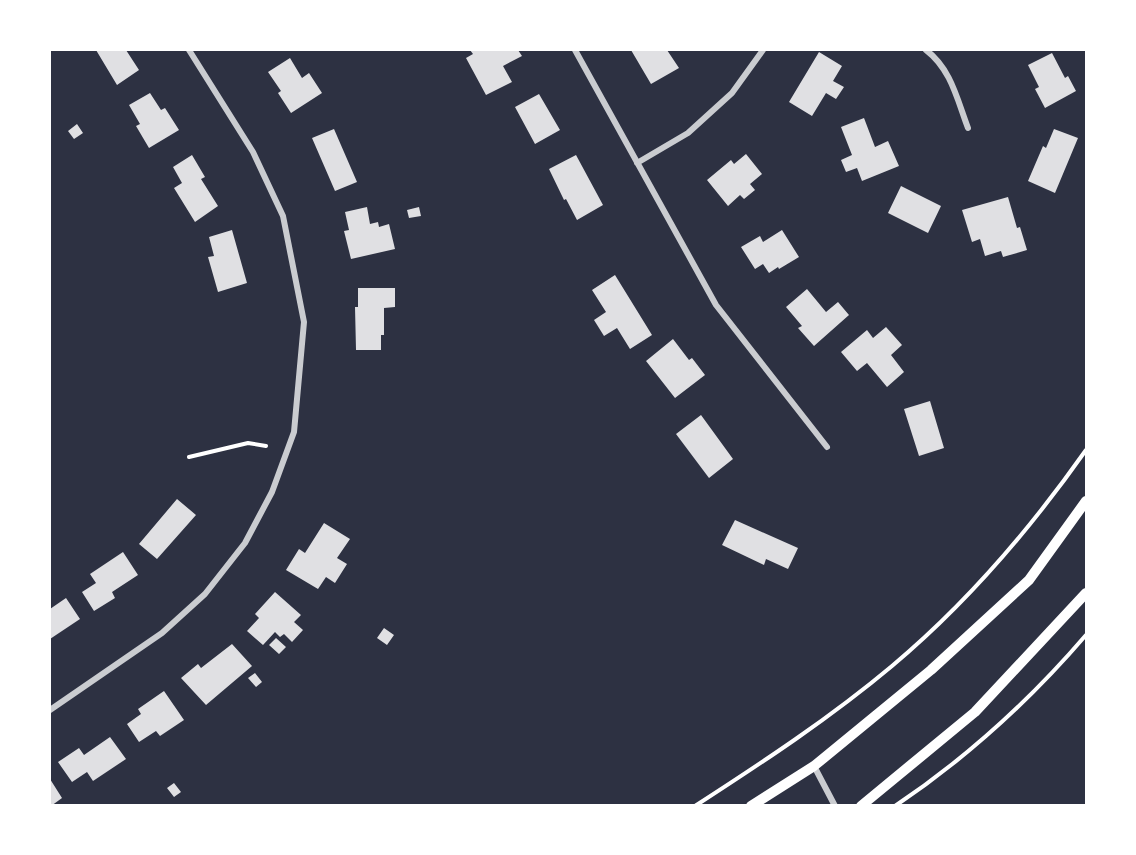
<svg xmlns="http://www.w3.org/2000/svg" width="1136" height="855" font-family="'Source Sans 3',sans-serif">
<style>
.building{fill:#e0e0e3}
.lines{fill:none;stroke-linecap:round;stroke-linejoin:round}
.path{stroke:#fff;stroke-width:4}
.minor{stroke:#caccd0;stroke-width:6}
.secondary{stroke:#fff;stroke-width:10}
</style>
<rect width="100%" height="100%" fill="#2d3142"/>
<path class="building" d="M96,50H126L139,70L117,85Z
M470,50H518L522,56L503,66L512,82L486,95L466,58L473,54Z
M631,50H667L679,68L651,84Z
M819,52L842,66L833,81L844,87L836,99L826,93L812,116L789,102Z
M1052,53L1065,78L1068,76L1076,91L1045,108L1035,89L1039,87L1028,65Z
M290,58L302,78L309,73L322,93L291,113L278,93L281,91L268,72Z
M150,93L161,110L165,108L179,130L149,148L136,126L140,124L129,105Z
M539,94L560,130L535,144L515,107Z
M864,118L875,147L888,141L899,166L862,181L857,168L846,172L841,160L852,155L841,127Z
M77,124L83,133L74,139L68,131Z
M334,129L357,182L335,191L312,138Z
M1054,129L1078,138L1055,193L1028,181L1043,146L1046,148Z
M746,154L762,174L750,184L755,190L744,199L740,195L728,206L707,180L731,160L734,164Z
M192,155L205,177L201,179L218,206L195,222L174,188L182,183L173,167Z
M576,155L603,205L577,220L566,199L564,200L549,169Z
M901,186L941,206L928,233L888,213Z
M1008,197L1017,228L1020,227L1027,250L1003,257L1001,251L985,256L980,239L972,242L962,210Z
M367,207L370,224L378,222L379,227L389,224L395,249L351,259L344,231L349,230L345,212Z
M419,207L421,216L409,218L407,210Z
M232,230L247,283L218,292L208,257L214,256L209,237Z
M782,230L799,257L779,269L778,267L769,273L763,264L755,269L741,247L760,236L763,242Z
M615,275L652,335L630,349L617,328L604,336L594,320L606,312L592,290Z
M358,288H395V307L384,308V335H381V350H356L355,307H358Z
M807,289L826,312L838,302L849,315L814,346L798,328L802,326L786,307Z
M886,327L902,345L891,355L904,372L887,387L867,363L857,371L841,352L867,330L873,338Z
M673,339L689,360L692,358L705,375L675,398L646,361Z
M930,401L944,448L919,456L904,409Z
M701,415L733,459L709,478L676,434Z
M177,499L196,515L157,559L139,544Z
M735,520L798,548L788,569L766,559L764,565L722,545Z
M324,523L350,539L337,558L347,564L335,583L326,577L318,589L286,570L299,549L305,553Z
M123,552L138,575L112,592L115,598L94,611L82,592L96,583L90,574Z
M275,592L301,615L294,622L303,630L292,642L284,634L280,637L275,632L263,645L247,631L259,618L255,614Z
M66,598L80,619L50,639V609Z
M384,628L394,635L387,645L377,638Z
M276,638L286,647L279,654L269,645Z
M232,644L252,666L206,705L181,678L198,664L201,668Z
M255,673L262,682L256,687L248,678Z
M164,691L184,720L160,736L156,731L139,742L127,724L141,714L138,709Z
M110,737L126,759L93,781L87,772L72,782L58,762L79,748L84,755Z
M50,779L62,798L51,806H50Z
M174,783L181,792L174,797L167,788Z"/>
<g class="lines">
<path class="path" d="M189,457L248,443L266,446
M695,806C763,762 830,718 892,666C966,604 1031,528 1086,450
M895,806C965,759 1031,699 1086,635"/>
<path class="minor" d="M575,50L716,305L827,447
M926,50C951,69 957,99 968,128
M637,163L688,133L732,93L763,50
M50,710L162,633L205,594L245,543L272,492L294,432L304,322L283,216L253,152L189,50
M814,766L835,806"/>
<path class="secondary" d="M751,806L814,766L931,670L1029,580L1086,501
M861,806L975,712L1086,593"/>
</g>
<rect width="1136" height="855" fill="none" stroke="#ffffff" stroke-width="102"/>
</svg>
